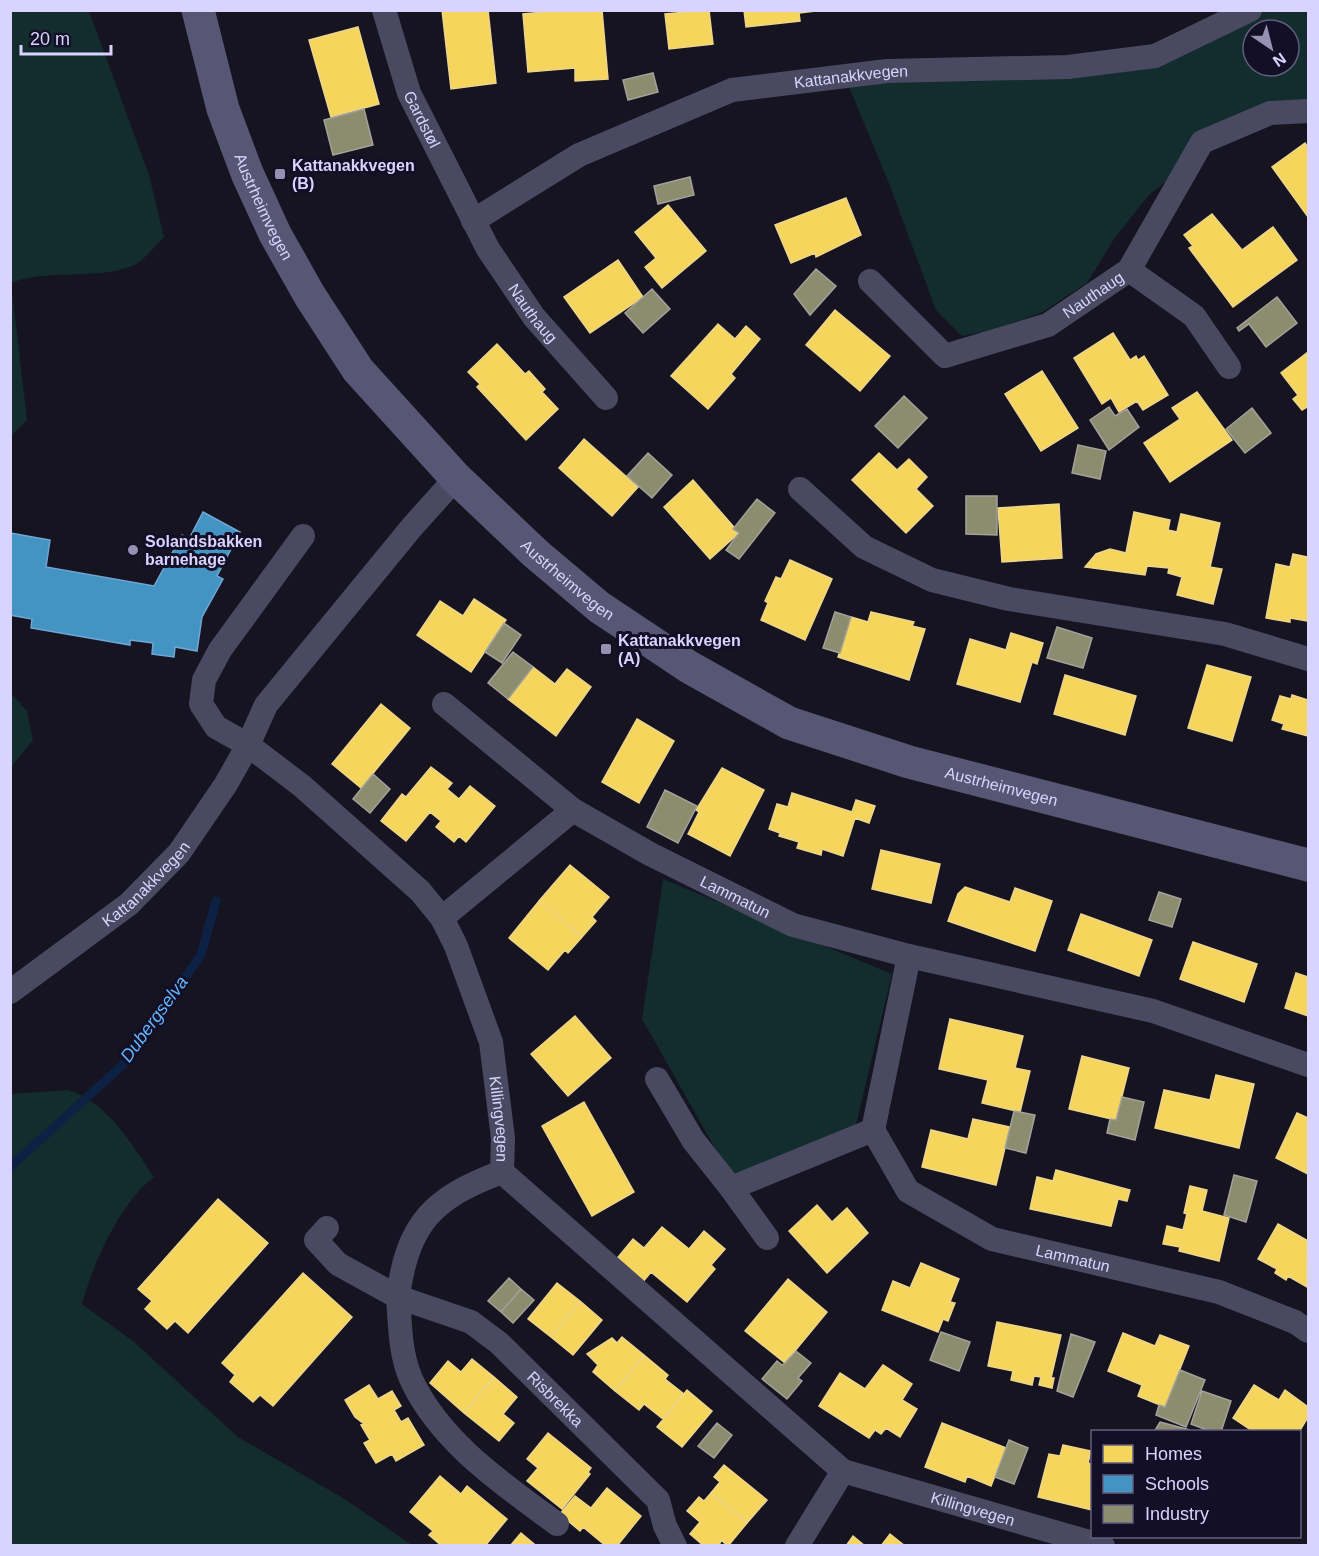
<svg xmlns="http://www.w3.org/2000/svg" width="1319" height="1556" font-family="Helvetica,sans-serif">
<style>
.green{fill:#132c2d;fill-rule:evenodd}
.homes{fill:#f6d55c;stroke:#edd58d;stroke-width:1.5}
.schools{fill:#4393c3;stroke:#70a6d5;stroke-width:1.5}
.industry{fill:#8c8c6e;stroke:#a3a29a;stroke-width:1.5}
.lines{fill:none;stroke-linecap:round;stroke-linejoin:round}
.stream{stroke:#0d2144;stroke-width:9}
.minor{stroke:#4a4962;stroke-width:24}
.secondary{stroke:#575674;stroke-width:33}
.poi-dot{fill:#9591b1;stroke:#130f26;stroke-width:2}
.labels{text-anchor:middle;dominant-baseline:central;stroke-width:6;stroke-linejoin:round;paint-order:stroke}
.street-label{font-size:16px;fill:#d9d4ff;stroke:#130f26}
.poi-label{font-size:16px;font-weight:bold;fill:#d9d4ff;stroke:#130f26;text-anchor:start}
.water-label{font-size:18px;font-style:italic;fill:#62b6ff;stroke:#130f26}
</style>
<rect width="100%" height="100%" fill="#161421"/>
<path class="green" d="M11,10L89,11L149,175L164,237C155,246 143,262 132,266C93,281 49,268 11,283L27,420L11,436Z
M1222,11H1308V107L1237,125L1149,195L1114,239L1087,283L1041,313L992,330L962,336L936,310L890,186L840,65L1075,64L1147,47ZM1253,30H1289V66H1253Z
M11,693L27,711L33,740L11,767Z
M663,879L892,974L856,1125L732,1178L642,1019Z
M68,1090C109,1103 131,1144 154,1177C119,1204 94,1262 82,1304L134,1342L238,1437L343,1498L412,1545H11V1094Z"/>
<path class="homes" d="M442,10H488L496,83L451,89Z
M565,10H602L608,79L575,81V68L528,72L523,14Z
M709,10L713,44L669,49L665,14Z
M744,10H824L799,13L800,21L746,27Z
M358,27L379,104L331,117L309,40Z
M1305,143L1308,148V217L1272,167Z
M846,198L861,235L816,257L815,253L791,263L775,225Z
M668,205L706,251L662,288L645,267L656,258L635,232Z
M1212,214L1242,250L1273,227L1297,260L1233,307L1189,248L1193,246L1184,235Z
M618,260L643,297L590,333L564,297Z
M835,310L890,356L860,391L806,345Z
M718,324L735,339L746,326L760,339L731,374L735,378L708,409L671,376Z
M1113,333L1130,360L1136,356L1138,360L1144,356L1168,395L1143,410L1137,401L1119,412L1111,398L1102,404L1074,358Z
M497,344L525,374L529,371L545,389L542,392L558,409L526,440L477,387L480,384L468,372Z
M1308,352V408L1307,407L1302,410L1293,399L1298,395L1281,373Z
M1042,371L1078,428L1041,451L1005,394Z
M1197,392L1232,440L1170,482L1144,443L1180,419L1172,408Z
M584,439L638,487L612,516L559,468Z
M879,453L897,470L909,459L927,477L916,489L933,506L906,533L852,480Z
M693,480L739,533L710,559L664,507Z
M1059,504L1062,558L1002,562L998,508Z
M1134,512L1170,520L1168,530L1177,532L1181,514L1220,523L1210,567L1222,569L1213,604L1177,595L1182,577L1168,573L1169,568L1147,566L1145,575L1085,567L1096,554L1110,549L1126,553Z
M1293,554L1308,557V621L1290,618V622L1266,618L1276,564L1290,567Z
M790,560L832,579L805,640L761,620L768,603L765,601L776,577L781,579Z
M474,599L506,620L471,672L417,635L440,601L463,616Z
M871,612L914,622L912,626L925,629L909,680L838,657L851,617L868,622Z
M1011,633L1043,643L1037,664L1032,662L1020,702L957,684L970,639L1006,650Z
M1207,665L1251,677L1232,741L1188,728Z
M533,667L555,684L567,669L591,687L556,736L508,699Z
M1065,675L1136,696L1125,735L1054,714Z
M1292,695L1308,700V736L1282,729L1284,724L1272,720L1280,696L1291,699Z
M381,704L410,728L361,788L332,764Z
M637,719L674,741L639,803L602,782Z
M431,767L452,783L447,789L459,799L470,786L495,806L466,842L459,836L454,842L436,827L441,821L430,812L406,841L381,821L402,794L406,797Z
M722,768L764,790L730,856L688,834L699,812L696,810Z
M792,793L852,812L856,800L875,806L869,823L855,818L843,856L822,849L821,855L797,848L799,842L779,836L780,833L769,829L777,804L788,807Z
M881,850L940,864L931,903L872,889Z
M570,865L609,897L592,917L596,921L582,937L539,901Z
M965,887L1010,902L1015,888L1052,901L1035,951L948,921L958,894Z
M539,901L582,937L568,953L565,950L548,970L509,938Z
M1081,914L1152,940L1139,976L1068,950Z
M1193,942L1257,964L1244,1002L1180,979Z
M1296,973L1308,977V1016L1285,1008Z
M575,1016L611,1058L568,1096L531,1054Z
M950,1019L1023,1036L1015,1068L1030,1071L1020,1112L982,1103L988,1080L939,1069Z
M1082,1056L1129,1068L1116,1120L1069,1109Z
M1216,1075L1254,1084L1239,1148L1155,1128L1164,1090L1210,1100Z
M584,1102L634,1192L592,1216L542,1126Z
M1297,1113L1308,1118V1174L1276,1158Z
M973,1119L1010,1127L996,1185L922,1167L931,1130L968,1139Z
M1056,1170L1130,1190L1127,1201L1118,1199L1111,1226L1030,1209L1037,1177L1053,1181Z
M1190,1186L1207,1190L1202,1211L1229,1218L1219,1261L1179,1251L1180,1247L1163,1244L1167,1226L1183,1230L1187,1214L1184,1213Z
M218,1199L268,1243L188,1333L175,1321L167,1329L145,1309L152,1301L138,1289Z
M817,1205L832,1222L847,1208L868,1233L827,1273L789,1231Z
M1278,1224L1308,1241L1307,1287L1288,1276L1286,1280L1275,1273L1277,1269L1258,1259Z
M662,1227L689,1249L704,1231L725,1249L711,1265L715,1269L687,1302L651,1272L642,1283L615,1261L633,1239L644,1248Z
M921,1263L959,1279L950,1302L955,1303L948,1321L943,1319L938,1332L882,1310L893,1281L910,1288Z
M303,1273L352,1317L273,1406L260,1395L253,1402L230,1382L235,1375L222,1363Z
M788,1279L827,1312L785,1363L745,1331Z
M557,1283L580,1301L551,1337L528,1319Z
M580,1301L602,1320L573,1355L551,1337Z
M997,1322L1061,1335L1051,1378H1054L1052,1388L1039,1385L1041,1377L1034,1376L1032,1385L1011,1380L1013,1371L988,1366Z
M1123,1333L1155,1346L1160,1335L1189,1346L1165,1407L1138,1396L1142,1385L1108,1371Z
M622,1337L644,1355L615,1391L593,1372L598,1365L587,1354L612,1338L617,1343Z
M644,1355L668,1375L665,1379L684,1394L663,1419L644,1404L639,1410L615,1391Z
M472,1359L494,1377L464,1413L430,1383L448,1361L461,1372Z
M883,1365L912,1384L902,1400L917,1409L900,1437L886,1428L881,1434L875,1430L869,1438L819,1406L840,1373L865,1389Z
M494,1377L517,1397L503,1414L514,1423L499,1441L464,1413Z
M369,1385L378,1399L392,1391L401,1406L394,1410L401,1422L408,1418L424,1445L396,1461L392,1454L376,1463L364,1443L370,1440L361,1425L364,1424L355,1417L345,1400Z
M1254,1385L1279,1400L1285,1390L1308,1407V1417L1299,1432H1254L1233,1418Z
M687,1390L712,1411L682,1447L657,1427Z
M942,1423L1006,1448L991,1486L967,1476L965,1482L925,1467Z
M548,1433L591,1468L588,1472L590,1474L562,1509L527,1481L538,1468L527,1459Z
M1063,1445L1091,1451L1088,1463L1092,1464V1510L1038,1497L1049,1454L1060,1456Z
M724,1465L767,1500L747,1523L711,1493L720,1482L714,1477Z
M440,1476L461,1494L467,1486L507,1519L485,1546H442L429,1535L433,1531L410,1512Z
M607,1488L641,1516L617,1546H606L583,1527L580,1531L560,1514L575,1496L591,1508Z
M711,1493L747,1523L728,1546L721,1540L719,1546H704L690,1534L700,1522L687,1511L699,1497L704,1501Z
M521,1533L534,1544L533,1546H510Z
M890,1534L905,1546H881Z
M853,1536L865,1546H846Z"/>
<path class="schools" d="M203,512L240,532L217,576L223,579L202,617L197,651L175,647L174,657L152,654L153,643L130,640V645L31,628L32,619L10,615V533L50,540L46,567L154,586L182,535L189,539Z"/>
<path class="industry" d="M653,73L658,92L628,100L623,80Z
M364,109L373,145L333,155L324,120Z
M690,177L694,195L658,204L654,186Z
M816,269L836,286L810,315L794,294Z
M652,289L670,309L643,333L625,313Z
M1277,297L1297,323L1266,347L1249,324L1239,331L1237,328Z
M904,396L927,418L898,448L875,426Z
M1109,407L1115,416L1127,409L1139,427L1109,450L1090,420Z
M1252,408L1271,433L1245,453L1226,429Z
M1078,445L1106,451L1100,479L1072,473Z
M648,453L672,475L652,498L627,476Z
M966,496H997V535L966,534Z
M757,499L775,513L739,559L726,550L739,533L733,529Z
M835,612L851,617L840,653L823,648Z
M504,623L521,635L502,663L485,652Z
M1057,627L1092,638L1083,668L1047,658Z
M513,652L533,667L508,699L488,683Z
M373,774L390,789L370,813L353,799Z
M665,790L697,806L678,843L647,827Z
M1159,892L1181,899L1172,927L1149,920Z
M1122,1097L1144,1102L1135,1140L1107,1133L1110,1119L1116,1120Z
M1014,1111L1035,1115L1026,1153L1005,1148Z
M1234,1175L1257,1181L1246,1222L1224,1215Z
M509,1278L521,1289L501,1312L488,1301Z
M521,1289L534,1300L513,1323L501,1312Z
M941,1332L970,1342L959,1371L930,1360Z
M1071,1334L1095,1342L1073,1397L1057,1391Z
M796,1351L811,1363L798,1378L802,1381L787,1399L762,1379L777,1361L782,1365L785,1363Z
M1180,1370L1205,1380L1186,1427L1156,1415L1159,1405L1165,1407Z
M1202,1391L1231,1401L1221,1432H1212L1191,1424Z
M1160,1422L1190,1430L1154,1432Z
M717,1423L732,1435L714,1458L698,1446Z
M1009,1440L1028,1448L1014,1484L995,1477Z"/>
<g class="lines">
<path class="stream" d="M10,1167L126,1062L201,955L216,901"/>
<g class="minor">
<path id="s1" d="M384,10L409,93L488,249L534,317L606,398"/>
<path id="s2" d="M473,221L579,155L732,90L887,71L1068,67L1155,56L1250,10"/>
<path d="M1129,270L1194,316L1229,367"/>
<path id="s3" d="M870,281L945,356L1048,325L1129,270L1202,142L1270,113L1308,111"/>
<path d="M800,489L864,547L932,580L1009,599L1225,634L1308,659"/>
<path id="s4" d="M303,536L220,650L204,680L201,704L216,727L248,745L302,786L420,891L442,918L456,946L491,1042L503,1138L502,1172L843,1471L1103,1546"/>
<path id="s5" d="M444,704L573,810L650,854L793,925L909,956L1153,1011L1308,1065"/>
<path d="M442,918L573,810"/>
<path id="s6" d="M909,956L873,1130L908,1191L992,1239L1219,1292L1295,1322L1308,1331"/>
<path id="s7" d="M10,992L129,904L179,853L226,784L248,745L266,705L412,527L456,478"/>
<path d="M657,1079L693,1140L731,1188L873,1130"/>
<path d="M731,1188L767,1238"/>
<path d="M327,1228L316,1240L338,1264L398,1297C407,1223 434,1197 502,1172"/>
<path id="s8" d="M557,1524C503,1484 440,1442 411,1379C400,1354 400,1324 398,1297L471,1322L499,1343L658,1500L665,1526L675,1546"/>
<path d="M797,1546L843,1471"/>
</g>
<path class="secondary" id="s9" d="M198,10L223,109L247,173L275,234L310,296L358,370L456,478L535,553L599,607L689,667L789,723L909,762L1308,865"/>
</g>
<g class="poi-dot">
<rect x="274" y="168" width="12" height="12" rx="3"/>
<circle cx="133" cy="550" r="6"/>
<rect x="600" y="643" width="12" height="12" rx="3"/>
</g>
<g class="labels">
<g class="street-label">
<text stroke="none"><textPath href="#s2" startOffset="411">Kattanakkvegen</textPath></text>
<text stroke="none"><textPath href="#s1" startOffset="116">Gardstøl</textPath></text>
<text stroke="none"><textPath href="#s9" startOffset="208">Austrheimvegen</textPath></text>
<text stroke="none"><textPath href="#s3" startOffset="268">Nauthaug</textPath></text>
<text stroke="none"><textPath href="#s1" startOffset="340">Nauthaug</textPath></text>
<text stroke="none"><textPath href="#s9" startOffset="694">Austrheimvegen</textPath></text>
<text stroke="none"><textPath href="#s9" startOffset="1180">Austrheimvegen</textPath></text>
<text stroke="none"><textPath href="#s7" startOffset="174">Kattanakkvegen</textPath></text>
<text stroke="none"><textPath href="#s5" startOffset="351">Lammatun</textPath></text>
<text stroke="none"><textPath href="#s4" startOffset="735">Killingvegen</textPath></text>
<text stroke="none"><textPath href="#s6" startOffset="428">Lammatun</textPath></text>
<text stroke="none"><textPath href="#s8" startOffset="483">Risbrekka</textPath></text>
<text stroke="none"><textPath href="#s4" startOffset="1377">Killingvegen</textPath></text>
</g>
<g class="poi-label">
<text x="292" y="165">Kattanakkvegen<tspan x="292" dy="18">(B)</tspan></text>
<text x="145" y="541">Solandsbakken<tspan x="145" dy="18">barnehage</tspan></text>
<text x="618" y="640">Kattanakkvegen<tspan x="618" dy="18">(A)</tspan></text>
</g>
<g class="water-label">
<text transform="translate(154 1019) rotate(-54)">Dubergselva</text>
</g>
</g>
<rect width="1319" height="1556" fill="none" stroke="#d9d4ff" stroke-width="24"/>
<rect x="1091" y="1430" width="210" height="108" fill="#130f26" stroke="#625e7d" stroke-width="1.5"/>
<rect x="1103" y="1445" width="30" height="18" fill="#f6d55c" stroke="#625e7d" stroke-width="1.5"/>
<text x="1145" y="1460" font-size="18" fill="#d9d4ff">Homes</text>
<rect x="1103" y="1475" width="30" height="18" fill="#4393c3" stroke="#625e7d" stroke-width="1.5"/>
<text x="1145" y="1490" font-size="18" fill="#d9d4ff">Schools</text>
<rect x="1103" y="1505" width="30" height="18" fill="#8c8c6e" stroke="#625e7d" stroke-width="1.5"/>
<text x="1145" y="1520" font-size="18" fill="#d9d4ff">Industry</text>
<g transform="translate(1271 48) rotate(145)"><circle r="28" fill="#130f26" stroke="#625e7d" stroke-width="1.5"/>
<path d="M0-4.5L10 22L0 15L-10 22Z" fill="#9591b1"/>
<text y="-9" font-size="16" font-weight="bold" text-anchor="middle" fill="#d9d4ff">N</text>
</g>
<path d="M21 45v9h90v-9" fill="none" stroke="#d9d4ff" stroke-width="3"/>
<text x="30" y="45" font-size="18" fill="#d9d4ff" stroke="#130f26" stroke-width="4.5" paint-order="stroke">20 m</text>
</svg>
